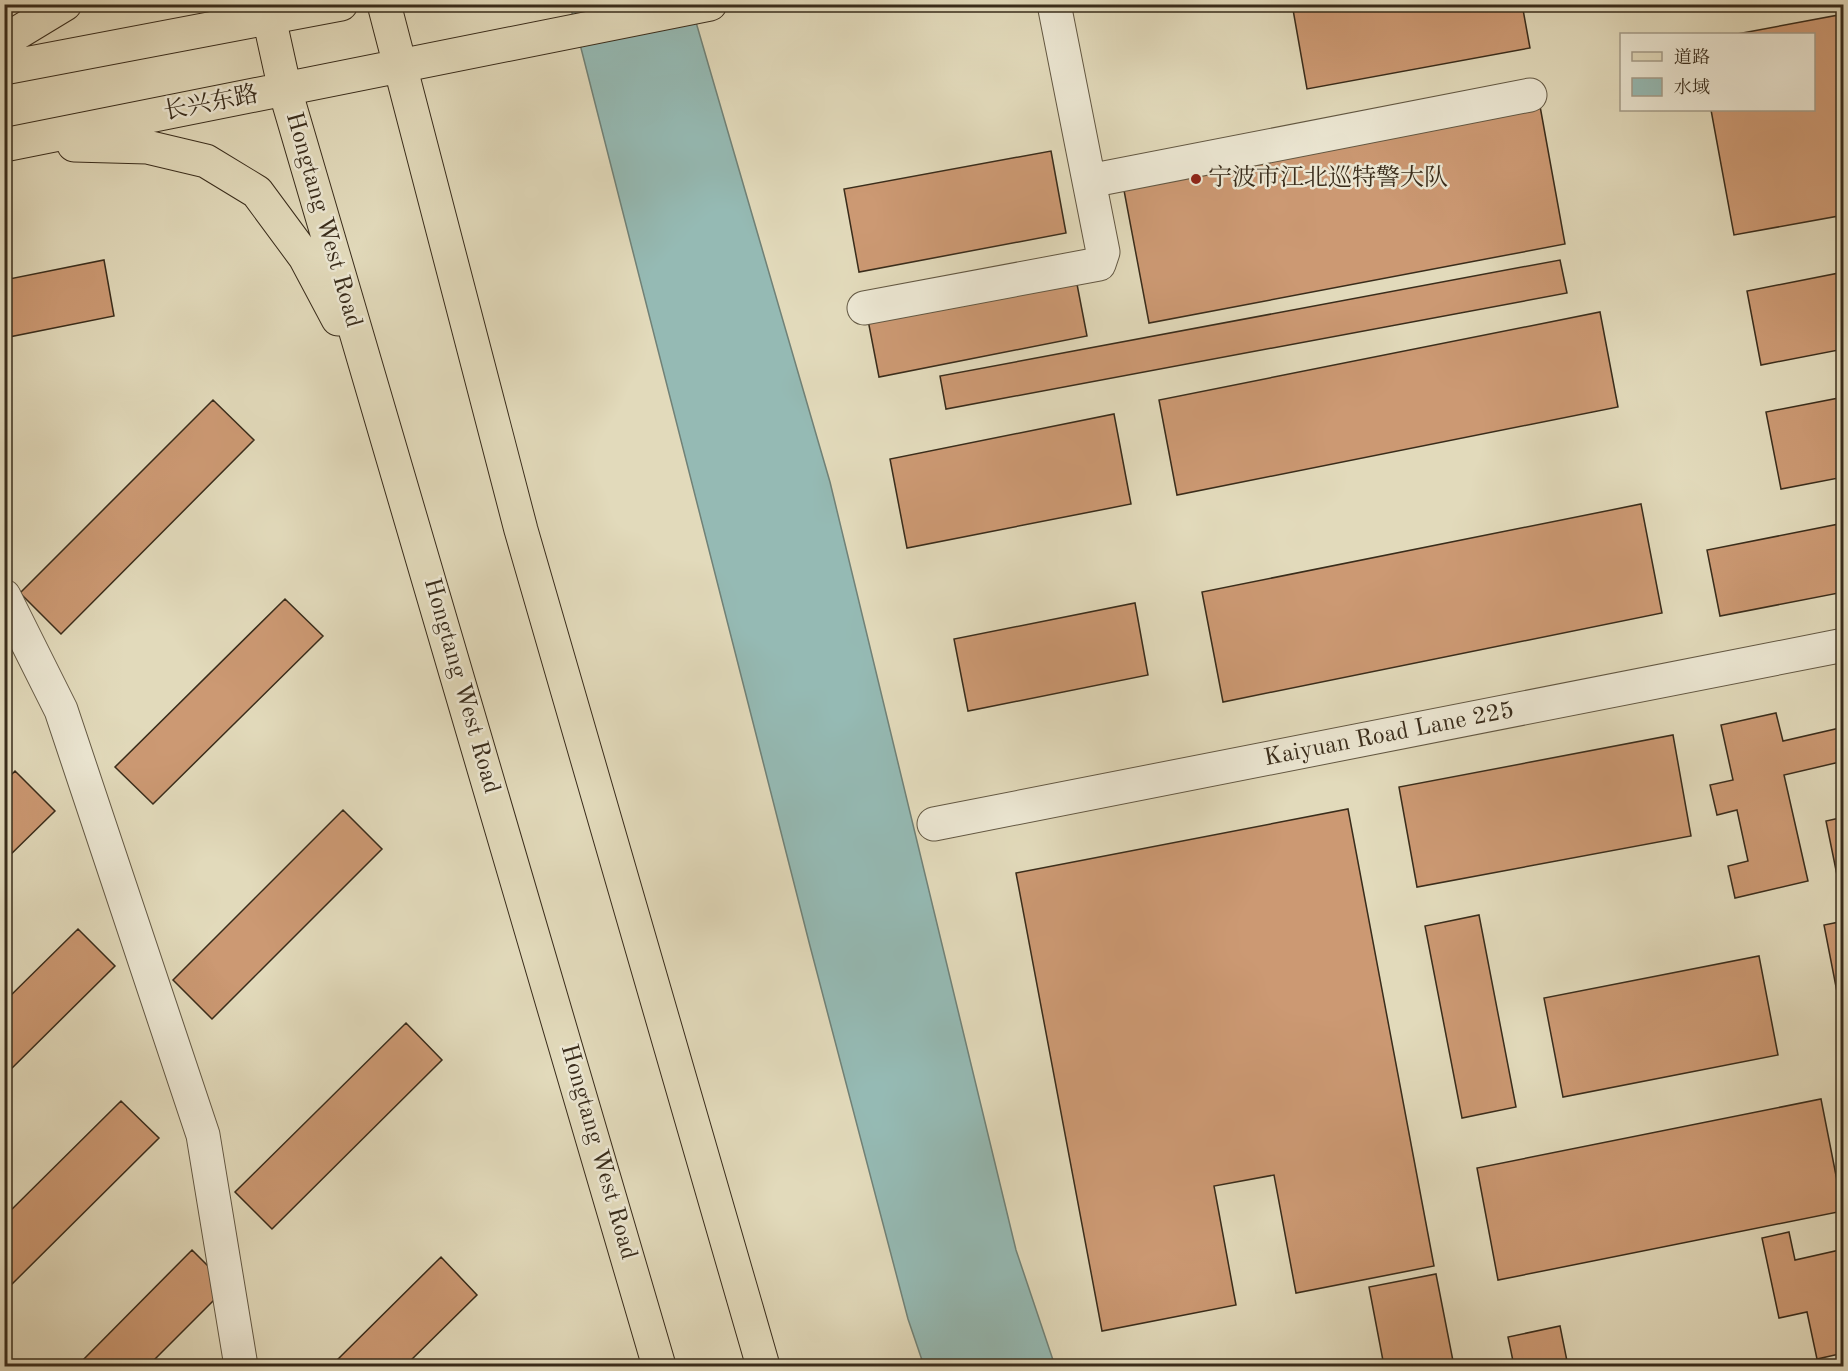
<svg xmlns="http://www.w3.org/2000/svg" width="1848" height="1371" font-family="'Old Standard TT','Noto Serif SC',serif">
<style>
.water{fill:#95bab4;stroke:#708177;stroke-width:1.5}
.building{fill:#cc9973;stroke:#392c1b;stroke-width:1.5}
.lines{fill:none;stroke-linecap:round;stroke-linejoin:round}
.minor-casing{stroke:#635843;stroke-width:35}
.major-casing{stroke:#392c1b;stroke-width:35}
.minor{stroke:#ece7d3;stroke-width:33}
.major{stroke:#e2dabb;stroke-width:33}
.poi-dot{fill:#8f2418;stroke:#ece7d3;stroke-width:2}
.labels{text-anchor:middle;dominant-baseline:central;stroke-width:5;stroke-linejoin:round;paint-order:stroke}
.street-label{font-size:24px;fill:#392c1b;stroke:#ece7d3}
.poi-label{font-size:24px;fill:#392c1b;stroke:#ece7d3;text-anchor:start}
</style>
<rect width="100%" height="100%" fill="#e2dabb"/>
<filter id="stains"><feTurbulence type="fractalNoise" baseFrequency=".00333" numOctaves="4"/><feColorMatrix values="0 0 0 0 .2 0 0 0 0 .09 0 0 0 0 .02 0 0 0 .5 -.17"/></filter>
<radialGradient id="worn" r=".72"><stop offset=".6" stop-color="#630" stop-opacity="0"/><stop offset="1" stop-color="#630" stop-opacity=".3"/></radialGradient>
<path class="water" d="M570,5H691L830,482L1016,1250L1055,1366H924L908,1319L810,946Z"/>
<path class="building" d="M1292,4H1522L1530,48L1307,89Z
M1844,14V215L1734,235L1711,110H1814V34H1737Z
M1540,106L1565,244L1149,323L1123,185Z
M1051,151L1066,233L859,272L844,189Z
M104,260L114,316L4,338V280Z
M1560,260L1567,293L946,409L940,376Z
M1844,272V349L1761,365L1747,291Z
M1076,279L1087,336L879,377L868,320Z
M1600,312L1618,407L1177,495L1159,400Z
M1844,397V477L1781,489L1766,412Z
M213,400L254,440L61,634L20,593Z
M1114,414L1131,504L907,548L890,459Z
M1641,504L1662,613L1223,702L1202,592Z
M1844,523V592L1720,616L1707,550Z
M285,599L323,636L153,804L115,767Z
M1135,603L1148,675L968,711L954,639Z
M1776,713L1783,741L1844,727V761L1784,775L1808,881L1735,898L1728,866L1748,861L1737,810L1717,815L1710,785L1733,780L1721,725Z
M1673,735L1691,836L1417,887L1399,787Z
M15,771L55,811L4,861V782Z
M1348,809L1434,1266L1296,1293L1274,1175L1214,1186L1236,1305L1102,1331L1016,873Z
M343,810L382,849L212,1019L173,980Z
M1844,817V873L1837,875L1826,821Z
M1479,915L1516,1107L1462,1118L1425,926Z
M1844,921V1028L1824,925Z
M78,929L115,966L4,1076V1002Z
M1759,956L1778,1055L1563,1097L1544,998Z
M406,1023L442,1060L272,1229L235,1192Z
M1821,1099L1843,1211L1498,1280L1477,1168Z
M121,1101L159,1138L4,1292V1217Z
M1789,1232L1795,1260L1844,1249V1353L1817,1359L1807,1312L1779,1318L1762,1238Z
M192,1250L228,1286L148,1366H77Z
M441,1257L477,1295L405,1366H331Z
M1436,1274L1454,1366H1384L1369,1287Z
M1560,1326L1568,1366H1514L1508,1337Z"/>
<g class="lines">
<g class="minor-casing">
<path id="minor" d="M1089,181L1530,95
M864,308L1099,264L1103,252L1054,4
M4,596L61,710L203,1135L241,1366
M934,824L1844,645"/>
</g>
<g class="major-casing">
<path id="major" d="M266,4L285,90L659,1366
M384,4L521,530L763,1366
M4,41L65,4
M4,68L341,4
M4,145L710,4
M74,145L147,147L206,161L257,192L305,257L338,319"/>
</g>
<use href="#minor" class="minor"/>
<use href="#major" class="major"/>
</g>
<circle class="poi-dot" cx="1196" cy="179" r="6"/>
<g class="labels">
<g class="street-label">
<text transform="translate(211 104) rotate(-11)">长兴东路</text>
<text transform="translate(323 220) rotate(74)">Hongtang West Road</text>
<text transform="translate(461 686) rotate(74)">Hongtang West Road</text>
<text transform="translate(1389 735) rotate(-11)">Kaiyuan Road Lane 225</text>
<text transform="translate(598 1152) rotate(74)">Hongtang West Road</text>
</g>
<g class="poi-label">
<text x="1208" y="179">宁波市江北巡特警大队</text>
</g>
</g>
<rect width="1848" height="1371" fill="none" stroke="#e2dabb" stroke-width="24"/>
<rect x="6" y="6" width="1836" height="1359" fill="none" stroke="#392c1b" stroke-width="3"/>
<rect x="12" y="12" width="1824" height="1347" fill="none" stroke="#392c1b" stroke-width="1.5"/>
<rect x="1620" y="33" width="195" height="78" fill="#ece7d3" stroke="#a49c89" stroke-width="1.5"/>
<rect x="1632" y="52" width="30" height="9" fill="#e2dabb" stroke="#a49c89" stroke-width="1.5"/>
<text x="1674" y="63" font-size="18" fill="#392c1b">道路</text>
<rect x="1632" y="78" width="30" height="18" fill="#95bab4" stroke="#a49c89" stroke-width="1.5"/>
<text x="1674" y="93" font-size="18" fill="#392c1b">水域</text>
<rect width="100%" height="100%" filter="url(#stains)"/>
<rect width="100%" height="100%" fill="url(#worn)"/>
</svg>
